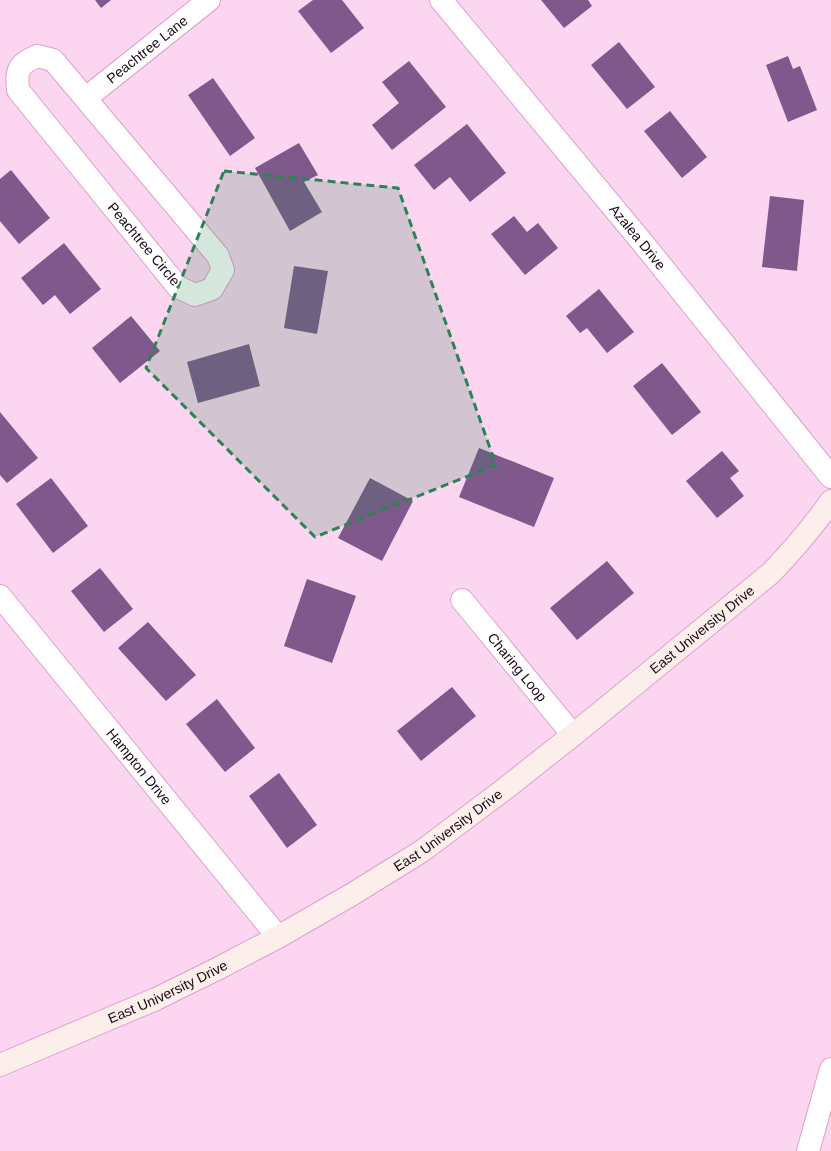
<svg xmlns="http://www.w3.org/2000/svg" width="831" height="1151" font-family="Arial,sans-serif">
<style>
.building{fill:#7f588c}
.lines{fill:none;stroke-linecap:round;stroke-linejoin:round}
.minor-casing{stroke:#dda0cc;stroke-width:24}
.secondary-casing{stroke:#dda0cc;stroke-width:24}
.minor{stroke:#fff;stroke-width:22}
.secondary{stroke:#fceeea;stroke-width:22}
.marked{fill:#2d8356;fill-opacity:0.2;stroke:#2d8356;stroke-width:3;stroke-dasharray:8 5;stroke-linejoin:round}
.labels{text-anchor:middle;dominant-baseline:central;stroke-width:4;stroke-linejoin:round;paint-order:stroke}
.street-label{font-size:14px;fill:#1b0716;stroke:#fff}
</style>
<rect width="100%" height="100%" fill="#fcd6f1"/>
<path class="building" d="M95,0H111L101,8Z
M313,0H342L364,28L331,53L298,11Z
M541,0H588L592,6L564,28Z
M619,42L655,87L627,109L591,65Z
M788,56L793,69L800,66L817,110L788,122L766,65Z
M409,61L446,107L392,150L372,125L399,103L382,82Z
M213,78L255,138L230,156L188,95Z
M670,111L707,157L682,178L644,131Z
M467,124L506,173L470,202L450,177L434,190L414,165Z
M299,143L318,175L304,182L322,212L290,231L255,168Z
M11,170L50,218L19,244L0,221V179Z
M770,196L804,200L797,271L762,267Z
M514,216L527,232L538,223L558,248L525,275L491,234Z
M64,243L101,289L70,314L55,295L43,305L21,278Z
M294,266L328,271L317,334L284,328Z
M599,289L634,332L607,353L587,328L580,333L566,316Z
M131,316L160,351L120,383L92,348Z
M249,344L260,386L198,403L187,362Z
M662,363L701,412L672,435L633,386Z
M0,412L38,458L7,483L0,475Z
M479,448L554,478L534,527L459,497Z
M722,451L739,471L730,478L744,496L717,518L686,481Z
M51,478L88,526L53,553L16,504Z
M370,478L413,501L382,561L338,538Z
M607,561L634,593L577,640L550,608Z
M100,568L133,609L104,632L71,591Z
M307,579L356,596L332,663L284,646Z
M148,622L196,675L166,701L118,648Z
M452,687L476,716L421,761L397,731Z
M217,699L255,748L225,772L186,724Z
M279,773L317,825L287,848L249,796Z"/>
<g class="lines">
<g class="minor-casing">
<g id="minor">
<path id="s1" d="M441,0L642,242L831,477"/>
<path d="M37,56L53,60L218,256L223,270L212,289L195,295L178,287L18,90C16,69 18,65 37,56Z"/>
<path id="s2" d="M86,98L209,0"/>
<path id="s3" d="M0,596L278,937"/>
<path id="s4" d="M462,600L573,735"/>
<path d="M808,1151L831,1069"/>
</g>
</g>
<g class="secondary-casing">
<g id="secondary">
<path id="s5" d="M0,1065L156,999L217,969L278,937L351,895L422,851L506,788L573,735L771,573C793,550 813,527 831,501"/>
</g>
</g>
<use href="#minor" class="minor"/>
<use href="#secondary" class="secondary"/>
</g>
<path class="marked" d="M224,171L398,188L496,465L315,537L146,368Z"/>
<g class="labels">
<g class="street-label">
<text stroke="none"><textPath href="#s2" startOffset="78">Peachtree Lane</textPath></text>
<text stroke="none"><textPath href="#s1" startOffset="308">Azalea Drive</textPath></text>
<text transform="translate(144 244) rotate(50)">Peachtree Circle</text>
<text stroke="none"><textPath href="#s5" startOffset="831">East University Drive</textPath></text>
<text stroke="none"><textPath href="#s4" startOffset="87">Charing Loop</textPath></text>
<text stroke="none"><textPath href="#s3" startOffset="220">Hampton Drive</textPath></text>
<text stroke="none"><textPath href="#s5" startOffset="507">East University Drive</textPath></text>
<text stroke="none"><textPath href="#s5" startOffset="183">East University Drive</textPath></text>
</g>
</g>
</svg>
